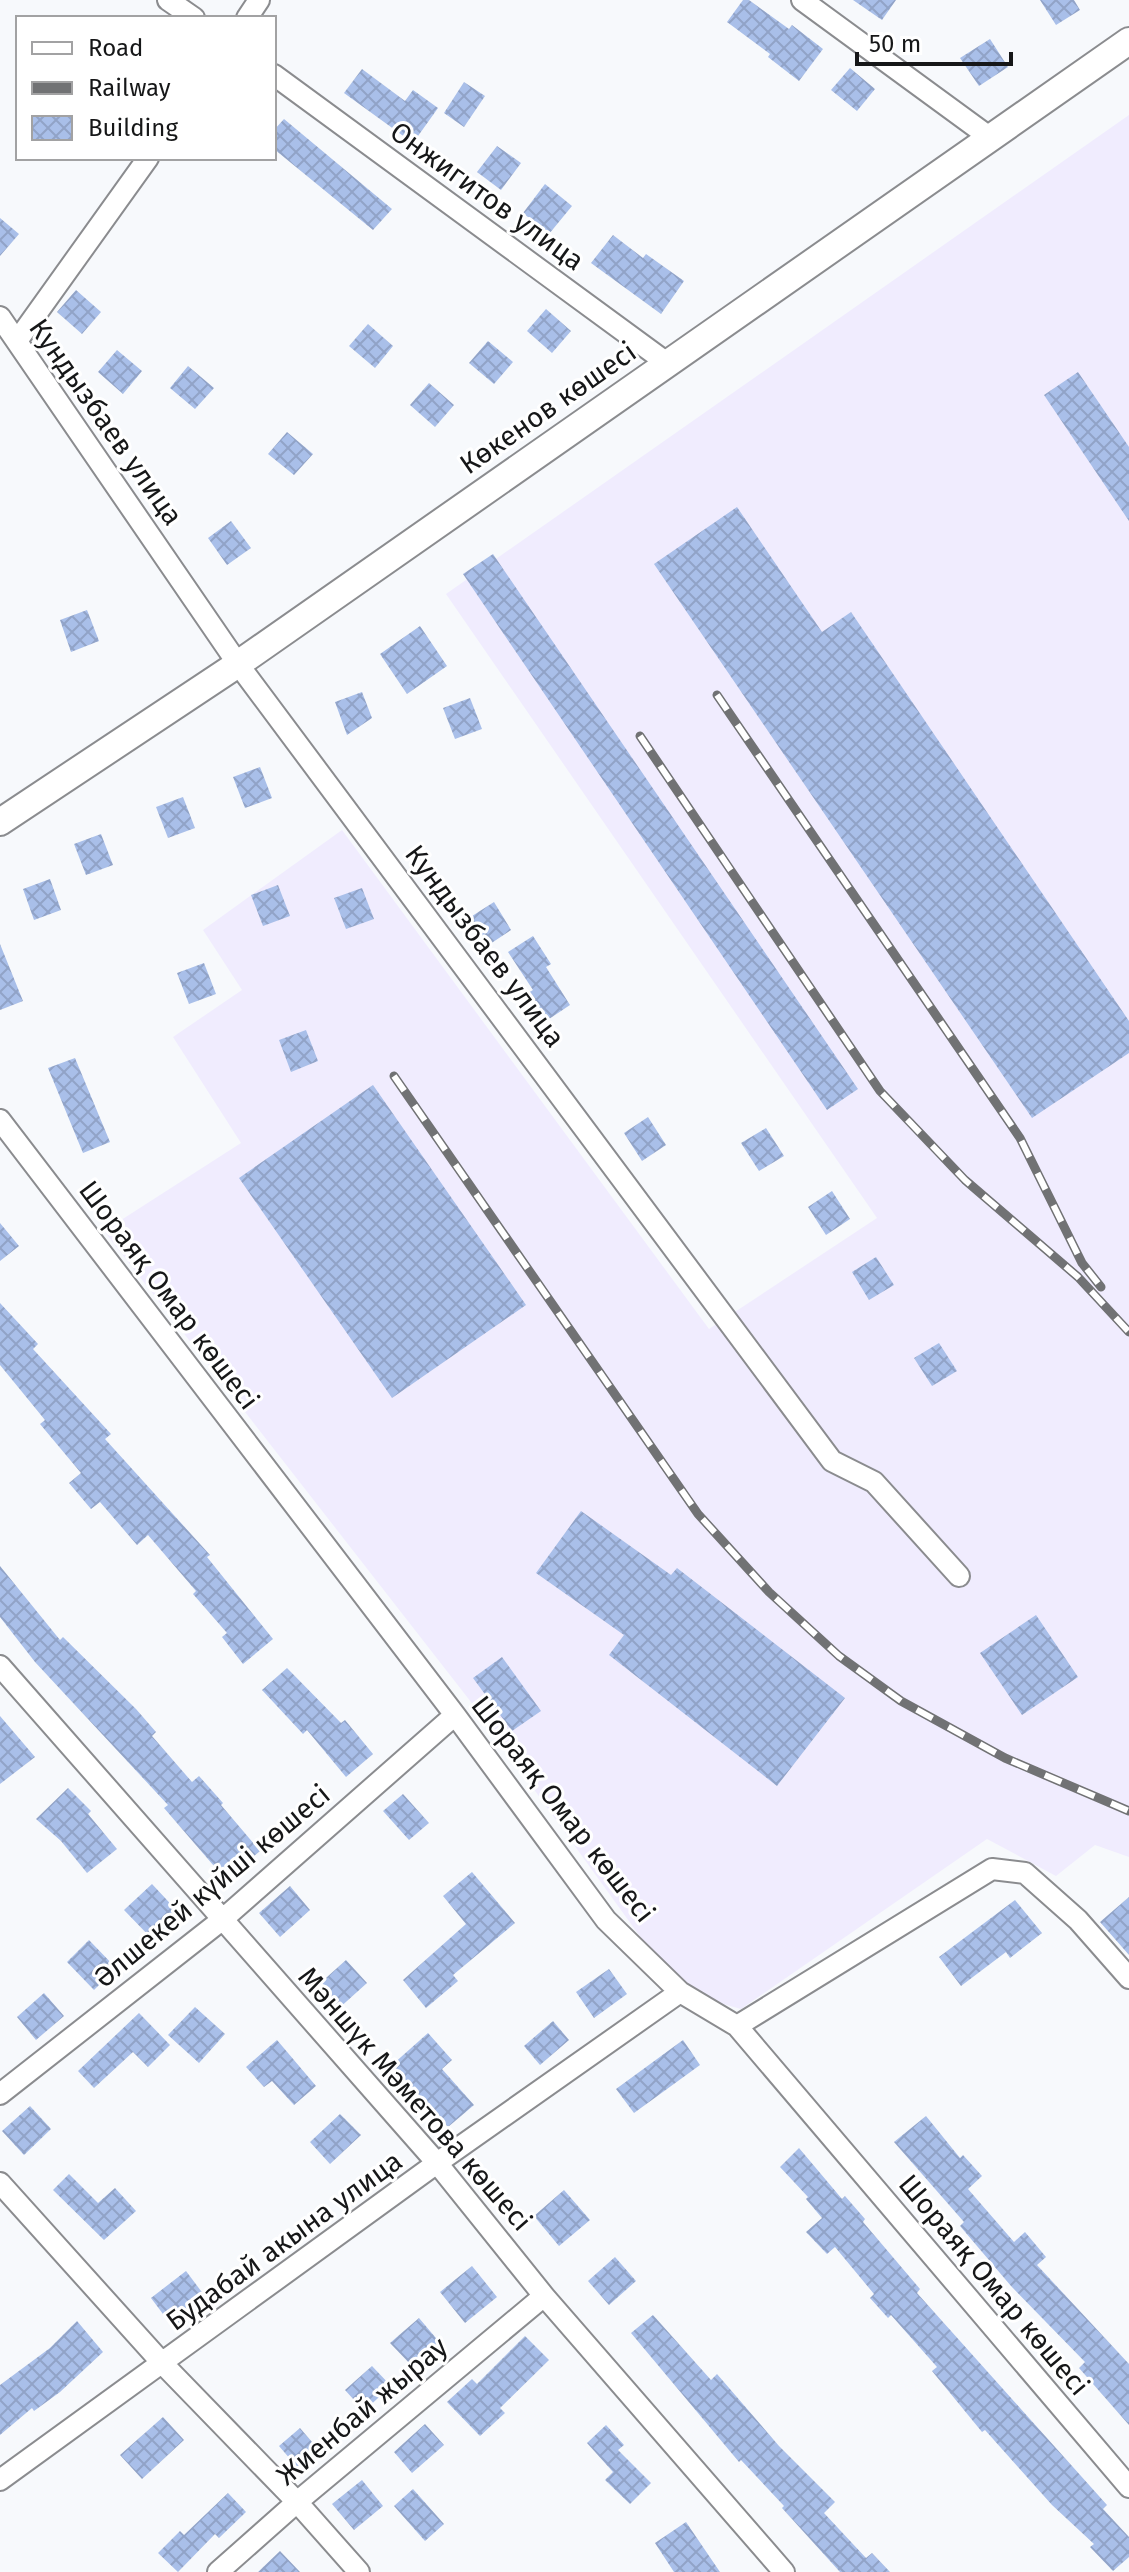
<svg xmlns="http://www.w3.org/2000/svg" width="1129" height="2572" font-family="'Fira Sans',sans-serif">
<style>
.industrial{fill:#f0ecfe}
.building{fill:url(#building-cross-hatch)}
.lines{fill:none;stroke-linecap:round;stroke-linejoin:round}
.minor-casing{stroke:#8b8c8f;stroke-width:24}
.tertiary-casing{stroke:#8b8c8f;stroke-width:30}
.minor{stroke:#fff;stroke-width:20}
.tertiary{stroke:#fff;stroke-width:26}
.rail-casing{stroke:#717274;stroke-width:9}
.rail{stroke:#fff;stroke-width:6;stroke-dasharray:18;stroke-linecap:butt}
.labels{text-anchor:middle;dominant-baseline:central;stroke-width:6;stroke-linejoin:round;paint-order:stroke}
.street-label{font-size:28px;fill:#161718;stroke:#fff}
</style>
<defs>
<pattern id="building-cross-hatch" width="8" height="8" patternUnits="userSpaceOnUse" patternTransform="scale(2)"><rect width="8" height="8" fill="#a9bfe9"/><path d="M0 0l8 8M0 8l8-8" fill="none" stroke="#91a3c7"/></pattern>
</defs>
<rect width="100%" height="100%" fill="#f7f9fc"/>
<path class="industrial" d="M1129,115V1857L1095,1845L1056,1876L987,1839L741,2009L680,1992L471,1702L104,1231L241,1143L173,1037L242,990L203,930L342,830L709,1329L877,1218L446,594Z"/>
<path class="building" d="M743,0H749L789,29L792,25L823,49L799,81L768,57L770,54L727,22Z
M853,0H896L882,20Z
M1040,0H1074L1080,10L1056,25Z
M990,39L1008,67L979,86L960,58Z
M850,68L875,89L857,111L831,90Z
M362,69L405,101L413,90L438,108L413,143L344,93Z
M464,82L485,96L464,127L444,113Z
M284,119L392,209L373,230L274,149V130Z
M497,146L521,163L501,190L477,172Z
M545,184L572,206L549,234L523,213Z
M0,218L19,234L0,256Z
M613,235L643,258L646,254L684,281L661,314L591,263Z
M76,290L101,312L82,334L57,312Z
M546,309L571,331L552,353L527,331Z
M368,324L393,346L375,368L349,346Z
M488,341L513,362L494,384L469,363Z
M117,350L142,371L123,394L98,372Z
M188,366L214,388L195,409L170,388Z
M1078,372L1129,447V521L1044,395Z
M429,383L454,405L435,427L410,405Z
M287,432L313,454L294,475L268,454Z
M737,507L822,632L851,612L1129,1021V1053L1032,1118L654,564Z
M231,521L251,548L227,565L208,538Z
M493,554L858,1089L827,1110L463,574Z
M87,610L99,641L71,652L60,620Z
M420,626L447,666L407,694L380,654Z
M362,692L372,718L347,735L335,702Z
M470,698L482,729L455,739L443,708Z
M260,767L272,798L245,808L233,777Z
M183,797L195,828L168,838L156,807Z
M101,834L113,865L86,875L74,844Z
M50,879L61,910L34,920L23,889Z
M278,885L290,916L263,926L251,895Z
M362,888L374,919L346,929L334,898Z
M494,902L511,930L487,946L469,918Z
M533,936L551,964L546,967L570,1005L546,1021L528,993L533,990L508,952Z
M0,944L23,1001L0,1010Z
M204,963L216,994L189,1004L177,973Z
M306,1030L318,1061L291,1072L279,1040Z
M75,1058L110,1142L83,1153L48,1068Z
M373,1085L526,1305L392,1398L239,1178Z
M648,1117L666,1145L642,1161L624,1133Z
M766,1128L784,1156L759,1171L741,1143Z
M832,1191L850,1219L826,1235L808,1207Z
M0,1223L19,1246L0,1261Z
M876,1257L894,1285L869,1300L852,1272Z
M0,1303L38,1344L33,1349L111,1434L105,1439L210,1555L207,1557L273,1639L243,1664L222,1637L227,1633L193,1594L196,1591L148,1535L137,1545L100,1502L91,1509L69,1483L81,1473L40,1424L45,1420L0,1365Z
M939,1343L957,1371L932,1386L914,1358Z
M581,1511L671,1575L677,1568L845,1698L777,1786L609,1655L624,1635L536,1573Z
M0,1566L60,1640L63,1637L136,1709L156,1732L152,1736L192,1782L199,1776L223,1803L221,1805L260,1851L226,1880L164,1808L168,1805L35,1662L0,1617Z
M1036,1615L1078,1677L1022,1715L980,1653Z
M502,1657L541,1711L512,1731L473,1678Z
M287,1668L341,1723L345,1720L373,1754L346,1777L307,1730L303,1734L262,1690Z
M0,1716L35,1757L0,1784Z
M68,1788L91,1811L88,1814L117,1849L87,1873L61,1841L36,1819Z
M403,1794L429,1823L409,1840L383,1811Z
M472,1872L515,1923L453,1975L458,1981L426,2008L403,1980L466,1924L443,1896Z
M152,1884L180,1914L153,1940L124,1910Z
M290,1886L310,1910L280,1937L259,1913Z
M1129,1897V1955L1100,1922Z
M1015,1900L1042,1933L1010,1958L1006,1952L961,1986L939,1957Z
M89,1940L116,1968L94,1990L67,1962Z
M346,1960L367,1983L337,2010L317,1986Z
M609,1969L627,1994L594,2018L576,1992Z
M44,1993L64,2016L36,2040L17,2017Z
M195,2007L225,2034L199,2063L168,2035Z
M139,2013L170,2045L148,2067L133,2052L94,2088L78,2071Z
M553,2021L569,2040L540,2065L524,2046Z
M428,2033L452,2060L442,2069L474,2105L448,2127L392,2065Z
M277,2040L316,2086L294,2105L272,2081L264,2087L246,2067Z
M683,2040L700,2065L634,2113L616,2089Z
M30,2106L51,2129L24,2155L2,2131Z
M340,2114L361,2135L330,2164L310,2142Z
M926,2116L960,2158L963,2155L982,2176L968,2189L1014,2242L1025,2232L1046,2257L1037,2265L1129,2364V2425L1079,2368L1085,2362L1011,2286L960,2226L964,2222L894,2142Z
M799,2148L842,2199L845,2196L865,2219L863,2222L920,2289L917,2293L1107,2505L1103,2509L1129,2537V2557L1113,2571L1090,2547L1094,2544L1052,2505L985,2430L982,2432L932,2371L937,2367L891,2315L888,2318L870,2298L874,2294L835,2247L827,2254L806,2232L822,2218L806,2199L808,2197L780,2167Z
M69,2174L98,2203L115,2188L136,2211L104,2240L53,2190Z
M564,2190L590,2220L559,2246L534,2216Z
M615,2257L636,2281L609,2305L588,2281Z
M472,2266L497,2297L465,2323L440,2292Z
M186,2271L210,2303L175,2330L151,2298Z
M653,2315L711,2380L717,2374L779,2446L835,2502L824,2513L866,2558L872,2553L890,2572H840L782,2508L784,2506L741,2460L739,2462L631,2333Z
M419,2318L441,2344L413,2367L390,2343Z
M77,2321L103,2352L60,2392L34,2411L32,2408L0,2435V2385L50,2348Z
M525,2336L549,2360L500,2408L505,2413L480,2436L447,2402L472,2379L477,2384Z
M372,2366L391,2386L364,2411L345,2390Z
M163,2417L184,2440L142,2479L120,2455Z
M425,2424L444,2445L412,2473L394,2452Z
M606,2425L624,2445L618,2450L651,2483L630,2504L605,2480L613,2472L587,2443Z
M300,2428L318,2449L297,2467L279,2446Z
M362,2480L383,2506L354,2530L332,2504Z
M413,2489L444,2524L425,2541L394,2506Z
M228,2493L246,2512L219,2538L215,2534L178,2572L158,2553L180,2531L184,2535Z
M686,2522L720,2572H674L655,2543Z
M280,2551L300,2572H258Z"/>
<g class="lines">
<g class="minor-casing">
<path id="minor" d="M168,0L194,18
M802,0L992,139
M247,18L259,0
M274,75L667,363
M0,317L238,664L832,1461L874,1482L959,1576
M17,341L148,158
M0,1120L455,1715L606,1920L680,1992L737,2026L1129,2487
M0,1666L437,2163L544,2296L784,2572
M737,2026L992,1869L1025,1873L1078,1920L1129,1978
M0,2094L223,1919L455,1715
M0,2183L163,2364L297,2502L359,2572
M0,2480L437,2163L680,1992
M218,2572L297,2502L544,2296"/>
</g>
<g class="tertiary-casing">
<path id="tertiary" d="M0,822L238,664L1129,41"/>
</g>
<use href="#minor" class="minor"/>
<use href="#tertiary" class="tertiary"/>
<g class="rail-casing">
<path id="rail" d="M717,695L1020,1138L1082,1263L1101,1287
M640,736L880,1091L965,1180L1078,1277L1129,1332
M394,1076L698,1514L769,1592L839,1656L901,1701L1005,1758L1129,1811"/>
</g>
<use href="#rail" class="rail"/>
</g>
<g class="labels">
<g class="street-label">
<text transform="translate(487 196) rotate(36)">Онжигитов улица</text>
<text transform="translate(548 408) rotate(-35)">Көкенов көшесі</text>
<text transform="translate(106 422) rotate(55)">Кундызбаев улица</text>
<text transform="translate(485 946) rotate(53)">Кундызбаев улица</text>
<text transform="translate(169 1295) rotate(53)">Шораяқ Омар көшесі</text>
<text transform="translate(563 1809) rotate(52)">Шораяқ Омар көшесі</text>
<text transform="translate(212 1886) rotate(-40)">Әлшекей күйші көшесі</text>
<text transform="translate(415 2099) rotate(49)">Мәншүк Мәметова көшесі</text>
<text transform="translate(284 2241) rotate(-36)">Будабай акына улица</text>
<text transform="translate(994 2285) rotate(50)">Шораяқ Омар көшесі</text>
<text transform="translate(362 2411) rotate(-40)">Жиенбай жырау</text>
</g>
</g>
<rect x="16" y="16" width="260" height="144" fill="#ffffff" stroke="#a2a2a3" stroke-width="2"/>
<rect x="32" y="42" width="40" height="12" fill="#ffffff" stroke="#a2a2a3" stroke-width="2"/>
<text x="88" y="56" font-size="24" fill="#161718">Road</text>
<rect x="32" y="82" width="40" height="12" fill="#717274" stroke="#a2a2a3" stroke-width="2"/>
<text x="88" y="96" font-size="24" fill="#161718">Railway</text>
<rect x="32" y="116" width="40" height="24" fill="url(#building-cross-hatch)" stroke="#a2a2a3" stroke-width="2"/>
<text x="88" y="136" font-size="24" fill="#161718">Building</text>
<path d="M857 52v12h154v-12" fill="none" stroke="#161718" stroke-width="4"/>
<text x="869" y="52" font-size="24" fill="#161718" stroke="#ffffff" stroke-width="6" paint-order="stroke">50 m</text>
</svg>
